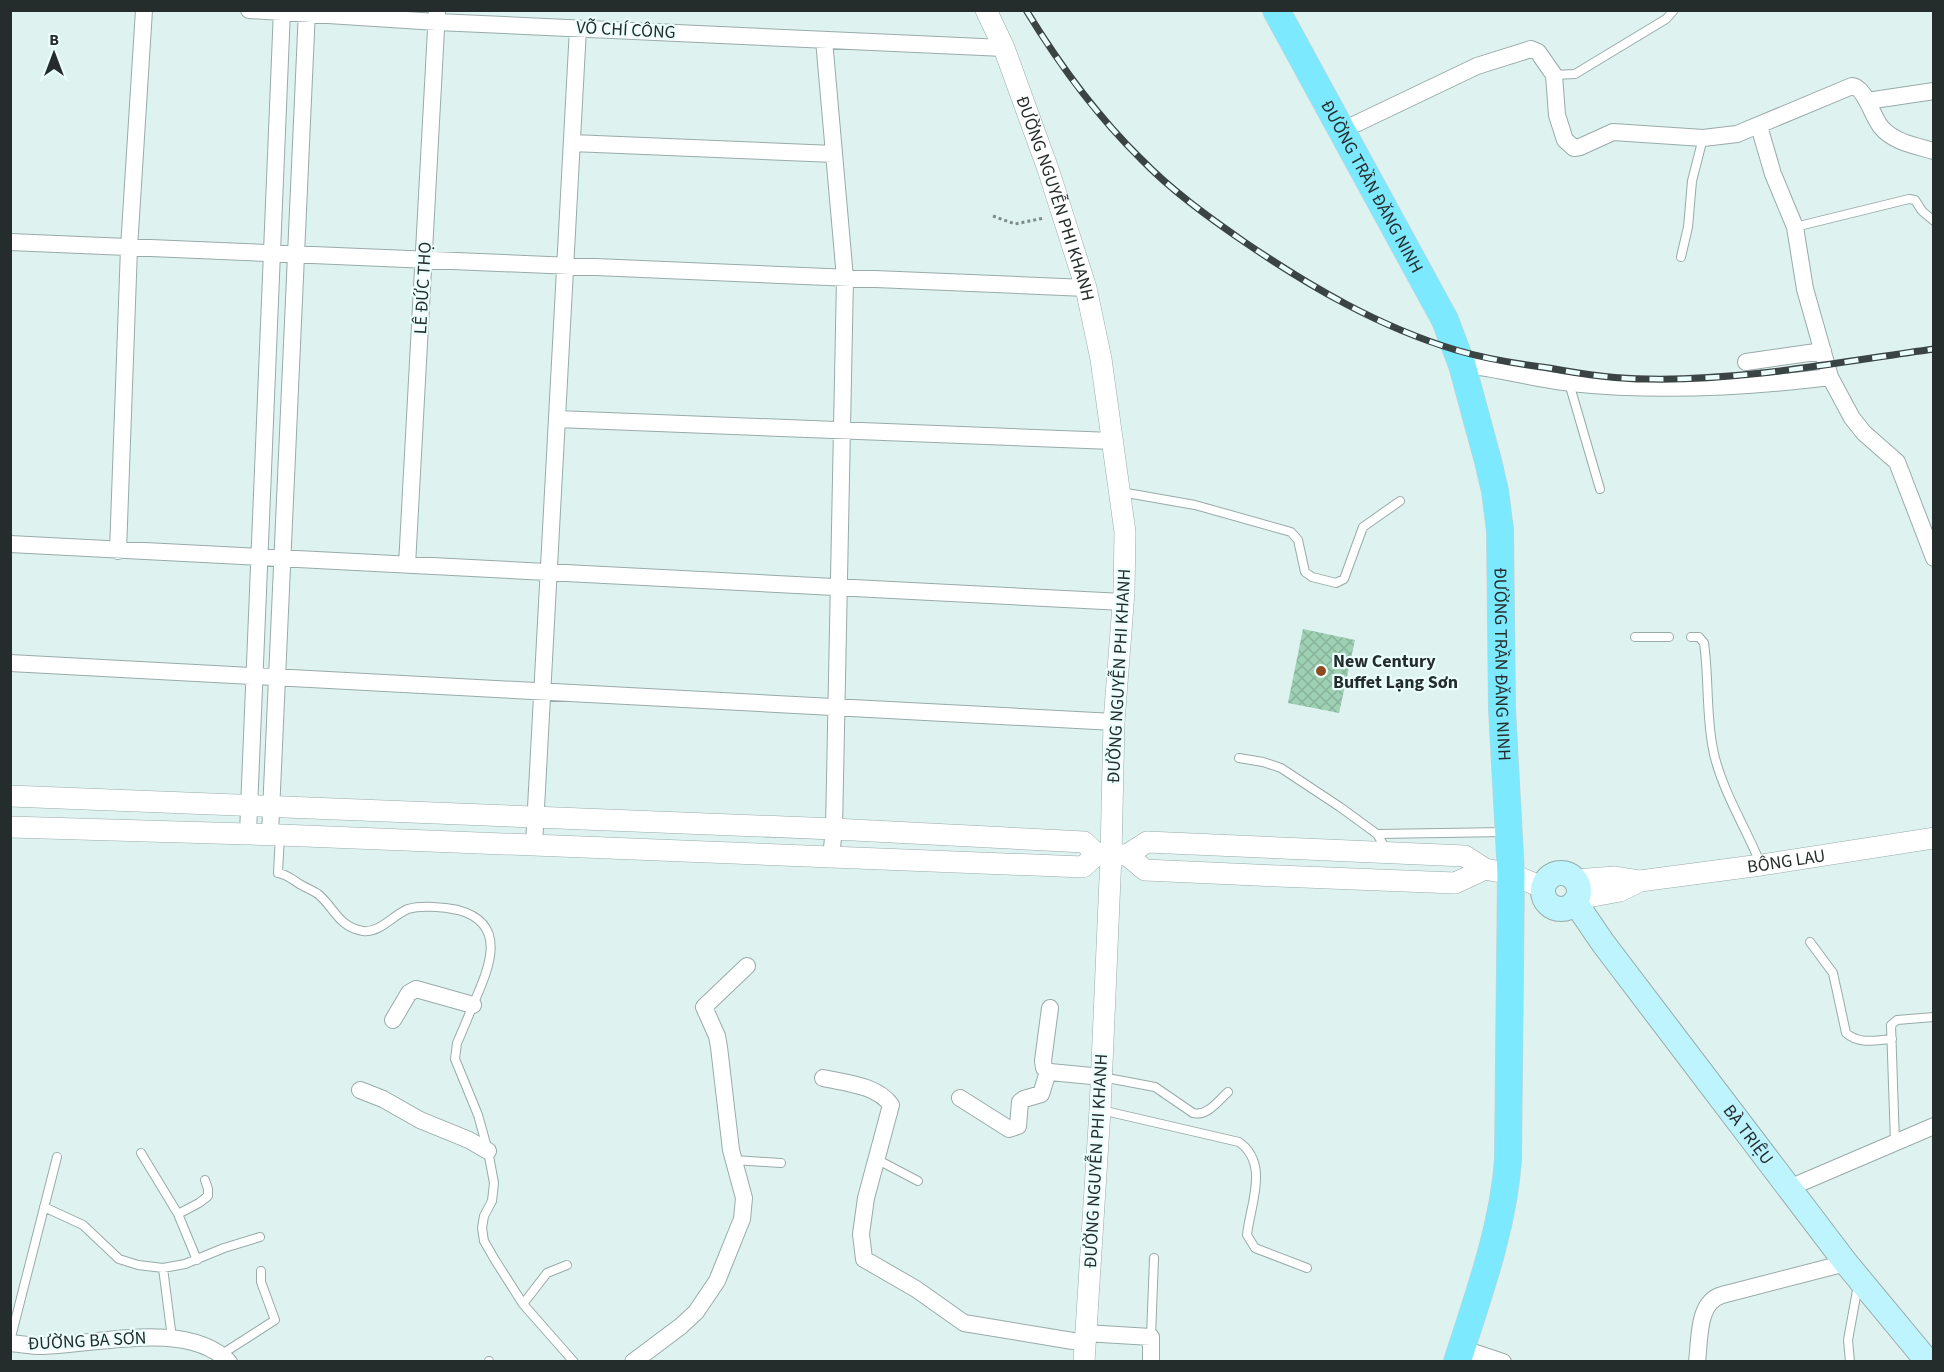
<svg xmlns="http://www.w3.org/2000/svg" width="1944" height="1372" font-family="'Source Sans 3',sans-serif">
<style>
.building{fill:url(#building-cross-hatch)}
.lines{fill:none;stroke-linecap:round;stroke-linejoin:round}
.service-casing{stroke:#98aba9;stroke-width:10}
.minor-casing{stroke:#98aba9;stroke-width:18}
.tertiary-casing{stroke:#98aba9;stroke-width:22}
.secondary-casing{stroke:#98aba9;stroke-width:26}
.primary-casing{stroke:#cfd1d1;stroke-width:28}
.path{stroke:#7d8b89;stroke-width:3;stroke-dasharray:3 3;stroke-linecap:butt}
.service{stroke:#fff;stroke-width:8}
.minor{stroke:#fff;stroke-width:16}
.tertiary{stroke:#fff;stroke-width:21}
.secondary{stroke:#bef4fe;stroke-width:24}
.primary{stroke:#7de9fe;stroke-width:27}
.rail-casing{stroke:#3a4443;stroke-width:7}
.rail{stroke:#ebfffd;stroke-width:4.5;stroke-dasharray:14;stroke-linecap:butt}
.poi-dot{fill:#8f4b20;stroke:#ebfffd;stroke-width:2}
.labels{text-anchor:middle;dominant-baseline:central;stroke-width:4.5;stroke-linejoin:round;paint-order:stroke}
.street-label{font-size:18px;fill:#252d2c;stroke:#ebfffd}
.poi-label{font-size:18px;font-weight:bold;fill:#252d2c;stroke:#ebfffd;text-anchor:start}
</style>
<defs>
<pattern id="building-cross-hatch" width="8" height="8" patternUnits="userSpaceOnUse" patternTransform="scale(1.5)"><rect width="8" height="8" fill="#9ed0b4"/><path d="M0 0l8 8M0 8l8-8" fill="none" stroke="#88b39b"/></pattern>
</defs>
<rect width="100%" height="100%" fill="#def2ef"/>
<path class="building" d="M1303,629L1355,640L1339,713L1288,703Z"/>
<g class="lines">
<g class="service-casing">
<path id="service" d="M1554,75L1575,74L1666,19L1674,10
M1795,227L1909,199L1915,200L1922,211L1934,221
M1681,257L1688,227L1692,181L1703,138
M1569,383L1600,489
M1121,492L1195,505L1291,532L1298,540L1305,572L1312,577L1336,583L1344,579L1363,527L1400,501
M1635,637H1669
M1691,637H1699L1704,643C1709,678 1706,715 1713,749C1720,787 1746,828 1761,865
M1239,758L1263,762L1281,768L1340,807L1377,834L1386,849
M1377,834L1505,832
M280,835L278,873C286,874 292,879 298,883C304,887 312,890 318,894C334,907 338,927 363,931C380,933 393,915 408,909C421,905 444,907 458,910C510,924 488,970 473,1005C468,1017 463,1030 457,1043L455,1059L478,1115L488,1151L494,1183L492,1201L484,1216L482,1228L484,1241L495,1260L523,1304L574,1362
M1810,942L1833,973L1846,1033C1860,1045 1876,1040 1892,1039
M1102,1077L1155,1087L1193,1113C1207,1117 1219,1100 1228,1092
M1101,1110L1239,1142C1270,1164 1250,1205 1247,1235L1255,1248L1307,1268
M1895,1143L1891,1025L1897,1020L1934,1017
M141,1153L178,1214L197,1260
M876,1159L918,1181
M734,1160L781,1163
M44,1207L83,1225L119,1259L138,1265L163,1268L185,1264L224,1248L260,1237
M178,1214L199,1203L208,1196V1189L205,1180
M163,1268L172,1338
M523,1304L547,1273L567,1265
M1151,1337L1154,1258
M10,1341L57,1157
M222,1354L275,1320L261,1282V1271
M489,1361V1362
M1850,1362L1848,1340L1858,1285"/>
</g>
<g class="minor-casing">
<path id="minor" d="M249,10L437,22L1004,48
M824,40L845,278L834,829L831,857
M1867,101L1934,91
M1759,126L1773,174L1795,227L1805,289L1830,377L1852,418L1864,433L1897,462L1934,558
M1343,130L1477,66L1531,49L1538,52L1554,75L1557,115L1565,140L1574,148L1580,147L1613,132L1703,138L1737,134L1852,86C1865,87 1872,116 1881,127C1893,142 1916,146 1934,151
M572,143L834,154
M10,242L1086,288
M1746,362L1823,351
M1462,365C1499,368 1534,379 1570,383C1657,392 1743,388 1830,377
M557,419L1112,441
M10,544L1123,602
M118,551L129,248L144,10
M407,565L437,11
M10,663L1114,722
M248,833L282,10
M270,834L307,10
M534,845L578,28
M1050,1008L1043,1061L1044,1068L1050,1072L1102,1077
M393,1020L409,993L416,989L473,1005
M823,1078C845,1083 877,1085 891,1105L866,1198L861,1234L864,1259L916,1289L964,1323L1085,1343
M360,1090L383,1099L420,1120L469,1140L488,1151
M960,1098L1009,1129L1018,1126L1020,1102L1024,1099L1041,1094L1048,1072
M1789,1188L1934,1126
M1085,1333L1151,1337V1362
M10,1343C21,1344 32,1346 43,1346C96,1345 187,1319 229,1362
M1461,1348L1503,1362
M633,1362L681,1326L696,1312L717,1281L742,1219L744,1198L731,1150L719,1047L717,1036L704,1007L747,966
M1697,1362C1700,1339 1697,1302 1722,1295L1846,1263"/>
</g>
<g class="tertiary-casing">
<g id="tertiary">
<path id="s1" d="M986,10L1004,48L1048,169L1086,288L1101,359L1125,532L1124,592L1114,722L1111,855L1100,1110L1084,1362"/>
<path d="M10,796L834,829L1084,842L1097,854L1127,855L1147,842L1465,856L1485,869L1511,874L1544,888"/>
<path d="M10,827L280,835L1083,867L1097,854"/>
<path d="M1127,855L1145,870L1278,876L1455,883L1485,869"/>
<path id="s2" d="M1575,880L1615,877L1640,881L1761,865L1934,838"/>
<path d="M1577,899L1620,891L1640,881"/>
</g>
</g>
<g class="secondary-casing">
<g id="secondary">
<circle cx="1561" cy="891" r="18"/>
<path id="s3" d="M1575,902L1603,943L1846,1263L1928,1362"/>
</g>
</g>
<g class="primary-casing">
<g id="primary">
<path id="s4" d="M1276,10L1445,320L1462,365L1488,461L1495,491L1500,530L1502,709L1511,874L1508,1160C1503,1229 1478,1296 1457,1362"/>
</g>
</g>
<path class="path" d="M993,216L1015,224L1044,218"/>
<use href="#service" class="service"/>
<use href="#minor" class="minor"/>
<use href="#tertiary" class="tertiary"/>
<use href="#secondary" class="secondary"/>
<use href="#primary" class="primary"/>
<g class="rail-casing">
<path id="rail" d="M1026,10C1059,64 1096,115 1141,159C1171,190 1207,216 1243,241C1309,286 1379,327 1456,350C1486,359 1518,364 1549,368C1581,374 1614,379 1647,379C1743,381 1839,362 1934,349"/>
</g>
<use href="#rail" class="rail"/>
</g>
<circle class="poi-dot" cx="1321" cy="671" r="6"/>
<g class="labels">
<g class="street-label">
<text transform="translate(626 30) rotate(3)">VÕ CHÍ CÔNG</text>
<text stroke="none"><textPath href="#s4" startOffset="201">ĐƯỜNG TRẦN ĐĂNG NINH</textPath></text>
<text stroke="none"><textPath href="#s1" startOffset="201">ĐƯỜNG NGUYỄN PHI KHANH</textPath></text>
<text transform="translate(423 288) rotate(-87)">LÊ ĐỨC THỌ</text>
<text stroke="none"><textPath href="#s4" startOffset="705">ĐƯỜNG TRẦN ĐĂNG NINH</textPath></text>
<text transform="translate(1119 676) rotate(-87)">ĐƯỜNG NGUYỄN PHI KHANH</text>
<text stroke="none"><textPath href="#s2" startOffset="213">BÔNG LAU</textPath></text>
<text stroke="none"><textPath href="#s3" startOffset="290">BÀ TRIỆU</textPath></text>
<text transform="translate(1096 1161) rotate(-87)">ĐƯỜNG NGUYỄN PHI KHANH</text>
<text transform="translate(87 1341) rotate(-3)">ĐƯỜNG BA SƠN</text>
</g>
<g class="poi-label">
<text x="1333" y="661">New Century<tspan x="1333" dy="21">Buffet Lạng Sơn</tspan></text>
</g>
</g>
<rect width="1944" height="1372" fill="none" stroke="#252d2c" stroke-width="24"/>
<g transform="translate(54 54)" stroke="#ebfffd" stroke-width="4.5" paint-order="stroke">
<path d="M0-4.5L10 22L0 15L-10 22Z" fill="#252d2c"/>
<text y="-9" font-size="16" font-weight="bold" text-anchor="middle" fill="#252d2c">B</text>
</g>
</svg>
